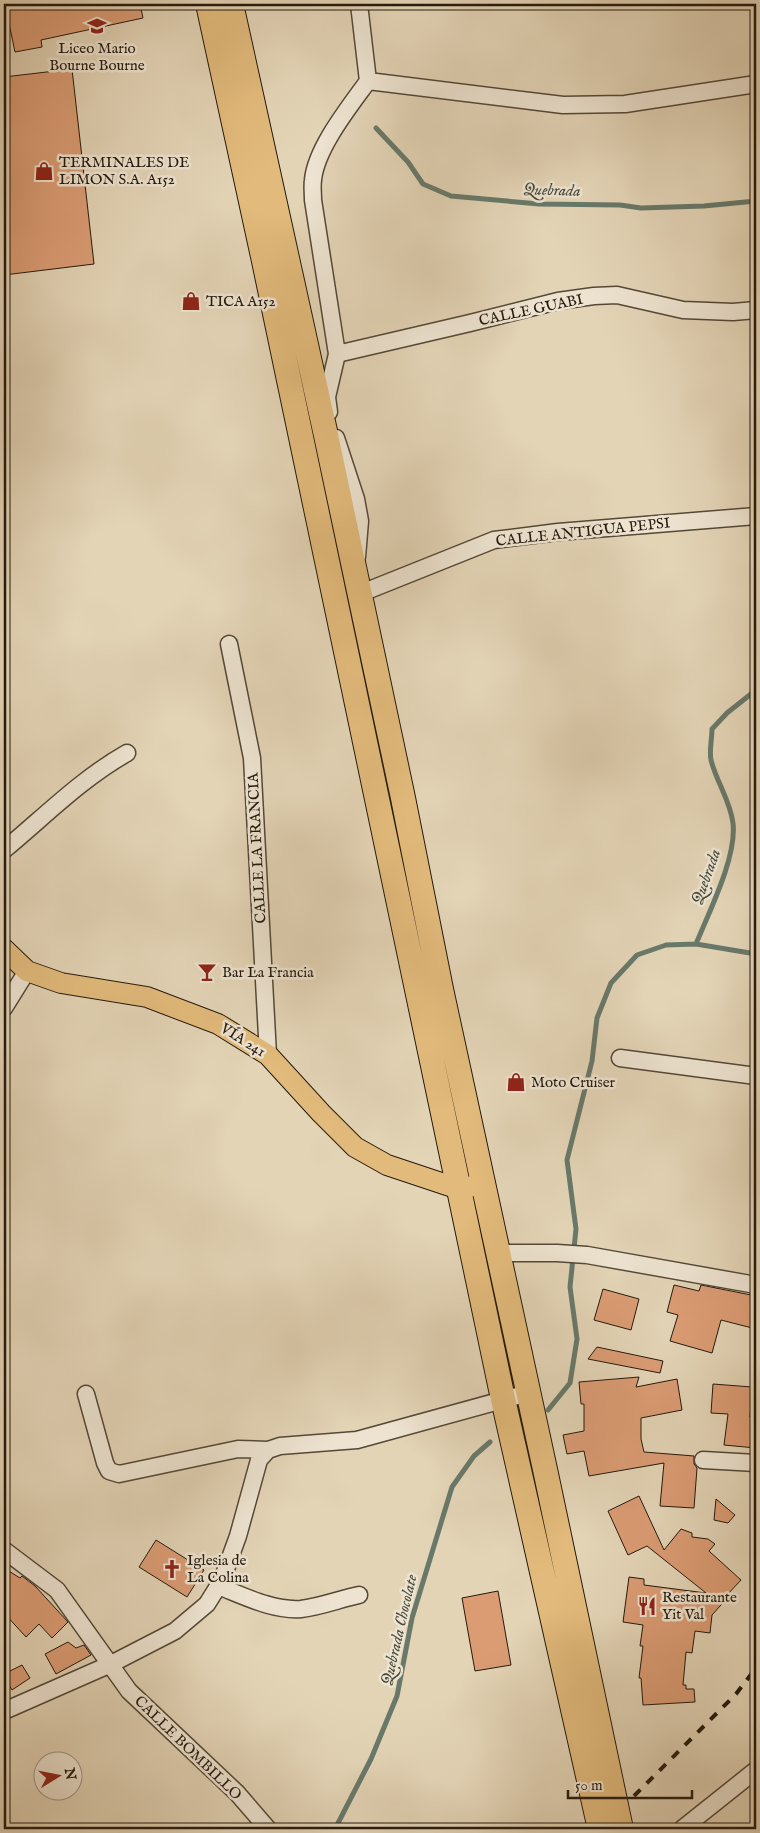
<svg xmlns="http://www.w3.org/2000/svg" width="760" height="1833" font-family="'IM FELL English',serif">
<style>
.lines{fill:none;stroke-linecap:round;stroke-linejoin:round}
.stream{stroke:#68796a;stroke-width:5}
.building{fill:#db9c74;stroke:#241a0d}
.minor-casing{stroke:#544837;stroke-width:19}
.major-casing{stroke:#241a0d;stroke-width:22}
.highway-casing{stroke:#241a0d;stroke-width:26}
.minor{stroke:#ede3d0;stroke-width:16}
.major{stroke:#e2ba7b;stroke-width:20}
.highway{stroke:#e2ba7b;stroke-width:24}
.rail{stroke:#241a0d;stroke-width:4;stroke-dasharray:9 9;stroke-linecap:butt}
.labels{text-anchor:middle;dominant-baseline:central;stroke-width:5;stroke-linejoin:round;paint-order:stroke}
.poi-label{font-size:15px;fill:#241a0d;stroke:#ede3d0;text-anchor:start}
.street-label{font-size:15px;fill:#241a0d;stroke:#ede3d0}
.water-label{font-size:16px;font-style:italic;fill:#464a3c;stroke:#ede3d0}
</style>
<rect width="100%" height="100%" fill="#e3d4b6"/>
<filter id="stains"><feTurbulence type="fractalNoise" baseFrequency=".004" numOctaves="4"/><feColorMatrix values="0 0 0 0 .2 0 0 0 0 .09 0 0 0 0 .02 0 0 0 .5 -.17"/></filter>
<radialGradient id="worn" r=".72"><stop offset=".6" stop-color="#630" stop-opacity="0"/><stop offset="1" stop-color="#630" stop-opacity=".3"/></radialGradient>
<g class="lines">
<path class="stream" d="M376,128L408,162L423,184L451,196L539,204L620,205L641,208L704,206L756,201
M696,944C709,912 737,857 733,823C730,800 716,781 711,760C709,751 712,739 712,729L727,713L756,690
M548,1410L570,1383L577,1339L570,1287L576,1229L567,1160L592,1061L597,1018L611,983L637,955L666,945L696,944L756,954
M335,1829L371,1759L397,1696L412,1618L452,1487L474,1456L490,1442"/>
</g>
<path class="building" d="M5,4H140L143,18L41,40L42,47L15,52Z
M72,69L94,264L4,275V77Z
M674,1285L699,1291L701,1285L756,1296V1329L721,1320L712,1353L670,1341L678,1315L667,1312Z
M603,1289L639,1299L631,1330L594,1320Z
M597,1347L663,1361L660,1373L588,1359Z
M639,1377L636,1387L677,1379L682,1410L641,1418V1439L644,1452L694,1456V1464L697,1468L694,1508L660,1506L664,1463L589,1476L584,1451L567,1454L563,1435L584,1431V1404H581L579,1382Z
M713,1384L752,1387L750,1417L756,1416V1448L724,1445L728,1414L711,1413Z
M639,1496L664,1550L681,1529L692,1533V1537L708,1539L715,1544L709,1551L741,1580L726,1596H729L712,1615L710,1633L695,1631L692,1653L686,1652L683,1685H686V1689H694L695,1702L643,1705L641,1678H639L643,1646H640L643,1625L623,1622L629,1577L644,1579V1585L706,1593L647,1546L628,1555L608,1511Z
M716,1499L735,1515L728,1523L714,1520Z
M156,1540L204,1570L187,1597L139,1567Z
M4,1568L20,1578L22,1576L35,1586L68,1622L52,1638L39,1624L26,1637L4,1613Z
M498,1591L511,1665L475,1671L462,1598Z
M68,1642L76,1648L84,1645L91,1655L56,1674L45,1654Z
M22,1665L30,1678L12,1690L4,1677V1674Z"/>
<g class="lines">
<g class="minor-casing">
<path id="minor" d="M359,4L368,81
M337,354L470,323L558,301L594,296L617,295L683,310L733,312L756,310
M329,412L327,397L337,354L313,200C313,193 312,186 313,180C316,148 350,106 368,81L563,105L625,104L756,84
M336,438L356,499L360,521L357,557
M359,594L494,540L558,532L756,516
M229,644L252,758L268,1055
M4,850C44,817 81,779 127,753
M4,1008L27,971
M620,1058L756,1076
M498,1253H557L587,1255L756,1285
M86,1394L105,1463L109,1471L119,1474L238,1449L268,1450
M703,1460L756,1463
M4,1550L57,1590L129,1691L237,1793L268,1829
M218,1586C244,1596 273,1611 301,1609C320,1607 340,1599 359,1595
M4,1711L111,1664L175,1631L207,1604L222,1580L238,1536L259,1460L268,1450L280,1446L357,1440L528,1393
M682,1829L756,1770"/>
</g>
<g class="major-casing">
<path id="major" d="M4,949L27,971L61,983L147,997L218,1024L268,1055L321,1113L355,1147L387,1165L459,1189L482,1184"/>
</g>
<g class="highway-casing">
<path id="highway" d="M208,4L264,261L503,1399L600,1829
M231,4L327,440L403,798L441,989L546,1474L621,1829"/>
</g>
<use href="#minor" class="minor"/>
<use href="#major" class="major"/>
<use href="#highway" class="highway"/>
<path class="rail" d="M634,1796L736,1694L756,1668"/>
</g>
<defs>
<g id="school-bare" transform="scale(1.5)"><path d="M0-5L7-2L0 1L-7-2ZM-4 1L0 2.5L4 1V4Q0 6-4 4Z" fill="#8f2418" stroke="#ede3d0" stroke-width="2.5" paint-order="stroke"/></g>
<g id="shop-bare" transform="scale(1.5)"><path d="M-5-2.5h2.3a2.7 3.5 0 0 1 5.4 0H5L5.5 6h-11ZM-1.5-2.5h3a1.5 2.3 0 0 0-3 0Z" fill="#8f2418" stroke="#ede3d0" stroke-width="2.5" paint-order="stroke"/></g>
<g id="bar-bare" transform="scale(1.5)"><path d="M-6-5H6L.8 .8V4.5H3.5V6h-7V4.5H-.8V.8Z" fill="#8f2418" stroke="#ede3d0" stroke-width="2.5" paint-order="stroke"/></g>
<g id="church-bare" transform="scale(1.5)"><path d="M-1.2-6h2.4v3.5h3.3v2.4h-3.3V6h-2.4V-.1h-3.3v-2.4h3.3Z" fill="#8f2418" stroke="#ede3d0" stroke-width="2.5" paint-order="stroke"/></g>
<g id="restaurant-bare" transform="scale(1.5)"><path d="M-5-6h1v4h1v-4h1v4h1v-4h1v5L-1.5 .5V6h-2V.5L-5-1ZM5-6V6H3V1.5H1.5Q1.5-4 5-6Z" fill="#8f2418" stroke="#ede3d0" stroke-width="2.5" paint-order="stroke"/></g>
</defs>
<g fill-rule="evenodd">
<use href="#school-bare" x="97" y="26"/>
<use href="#shop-bare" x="44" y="171"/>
<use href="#shop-bare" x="191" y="301"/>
<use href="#bar-bare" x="207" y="972"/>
<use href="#shop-bare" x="516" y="1082"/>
<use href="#church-bare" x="172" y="1569"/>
<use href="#restaurant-bare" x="647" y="1606"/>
</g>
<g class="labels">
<g class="poi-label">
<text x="97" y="48" text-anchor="middle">Liceo Mario<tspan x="97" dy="17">Bourne Bourne</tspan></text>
<text x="59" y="162">TERMINALES DE<tspan x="59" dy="17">LIMON S.A. A152</tspan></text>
<text x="206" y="301">TICA A152</text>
<text x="222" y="972">Bar La Francia</text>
<text x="531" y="1082">Moto Cruiser</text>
<text x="187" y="1560">Iglesia de<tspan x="187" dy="17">La Colina</tspan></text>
<text x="662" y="1597">Restaurante<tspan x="662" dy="17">Yit Val</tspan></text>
</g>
<g class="street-label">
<text transform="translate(531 310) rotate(-12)">CALLE GUABI</text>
<text transform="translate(583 532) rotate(-6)">CALLE ANTIGUA PEPSI</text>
<text transform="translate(257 848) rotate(-93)">CALLE LA FRANCIA</text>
<text transform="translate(243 1040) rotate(32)">VÍA 241</text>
<text transform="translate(188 1748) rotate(44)">CALLE BOMBILLO</text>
</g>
<g class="water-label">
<text transform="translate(552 191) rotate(2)">Quebrada</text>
<text transform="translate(707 877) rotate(-70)">Quebrada</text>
<text transform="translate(400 1630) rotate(-77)">Quebrada Chocolate</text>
</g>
</g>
<rect width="760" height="1833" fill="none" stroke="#e3d4b6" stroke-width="20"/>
<rect x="5" y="5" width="750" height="1823" fill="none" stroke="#241a0d" stroke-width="2.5"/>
<rect x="10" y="10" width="740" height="1813" fill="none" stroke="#241a0d"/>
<g transform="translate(58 1776) rotate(80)"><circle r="24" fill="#ede3d0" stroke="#9d9382"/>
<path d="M0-4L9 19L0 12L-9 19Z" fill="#8f2418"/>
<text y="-8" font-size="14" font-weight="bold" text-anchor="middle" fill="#241a0d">N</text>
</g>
<path d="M568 1790v8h124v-8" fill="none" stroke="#241a0d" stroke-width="2.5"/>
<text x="575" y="1790" font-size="15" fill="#241a0d" stroke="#ede3d0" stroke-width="4" paint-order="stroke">50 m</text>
<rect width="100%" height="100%" filter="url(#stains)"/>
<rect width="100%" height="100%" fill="url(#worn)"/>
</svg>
